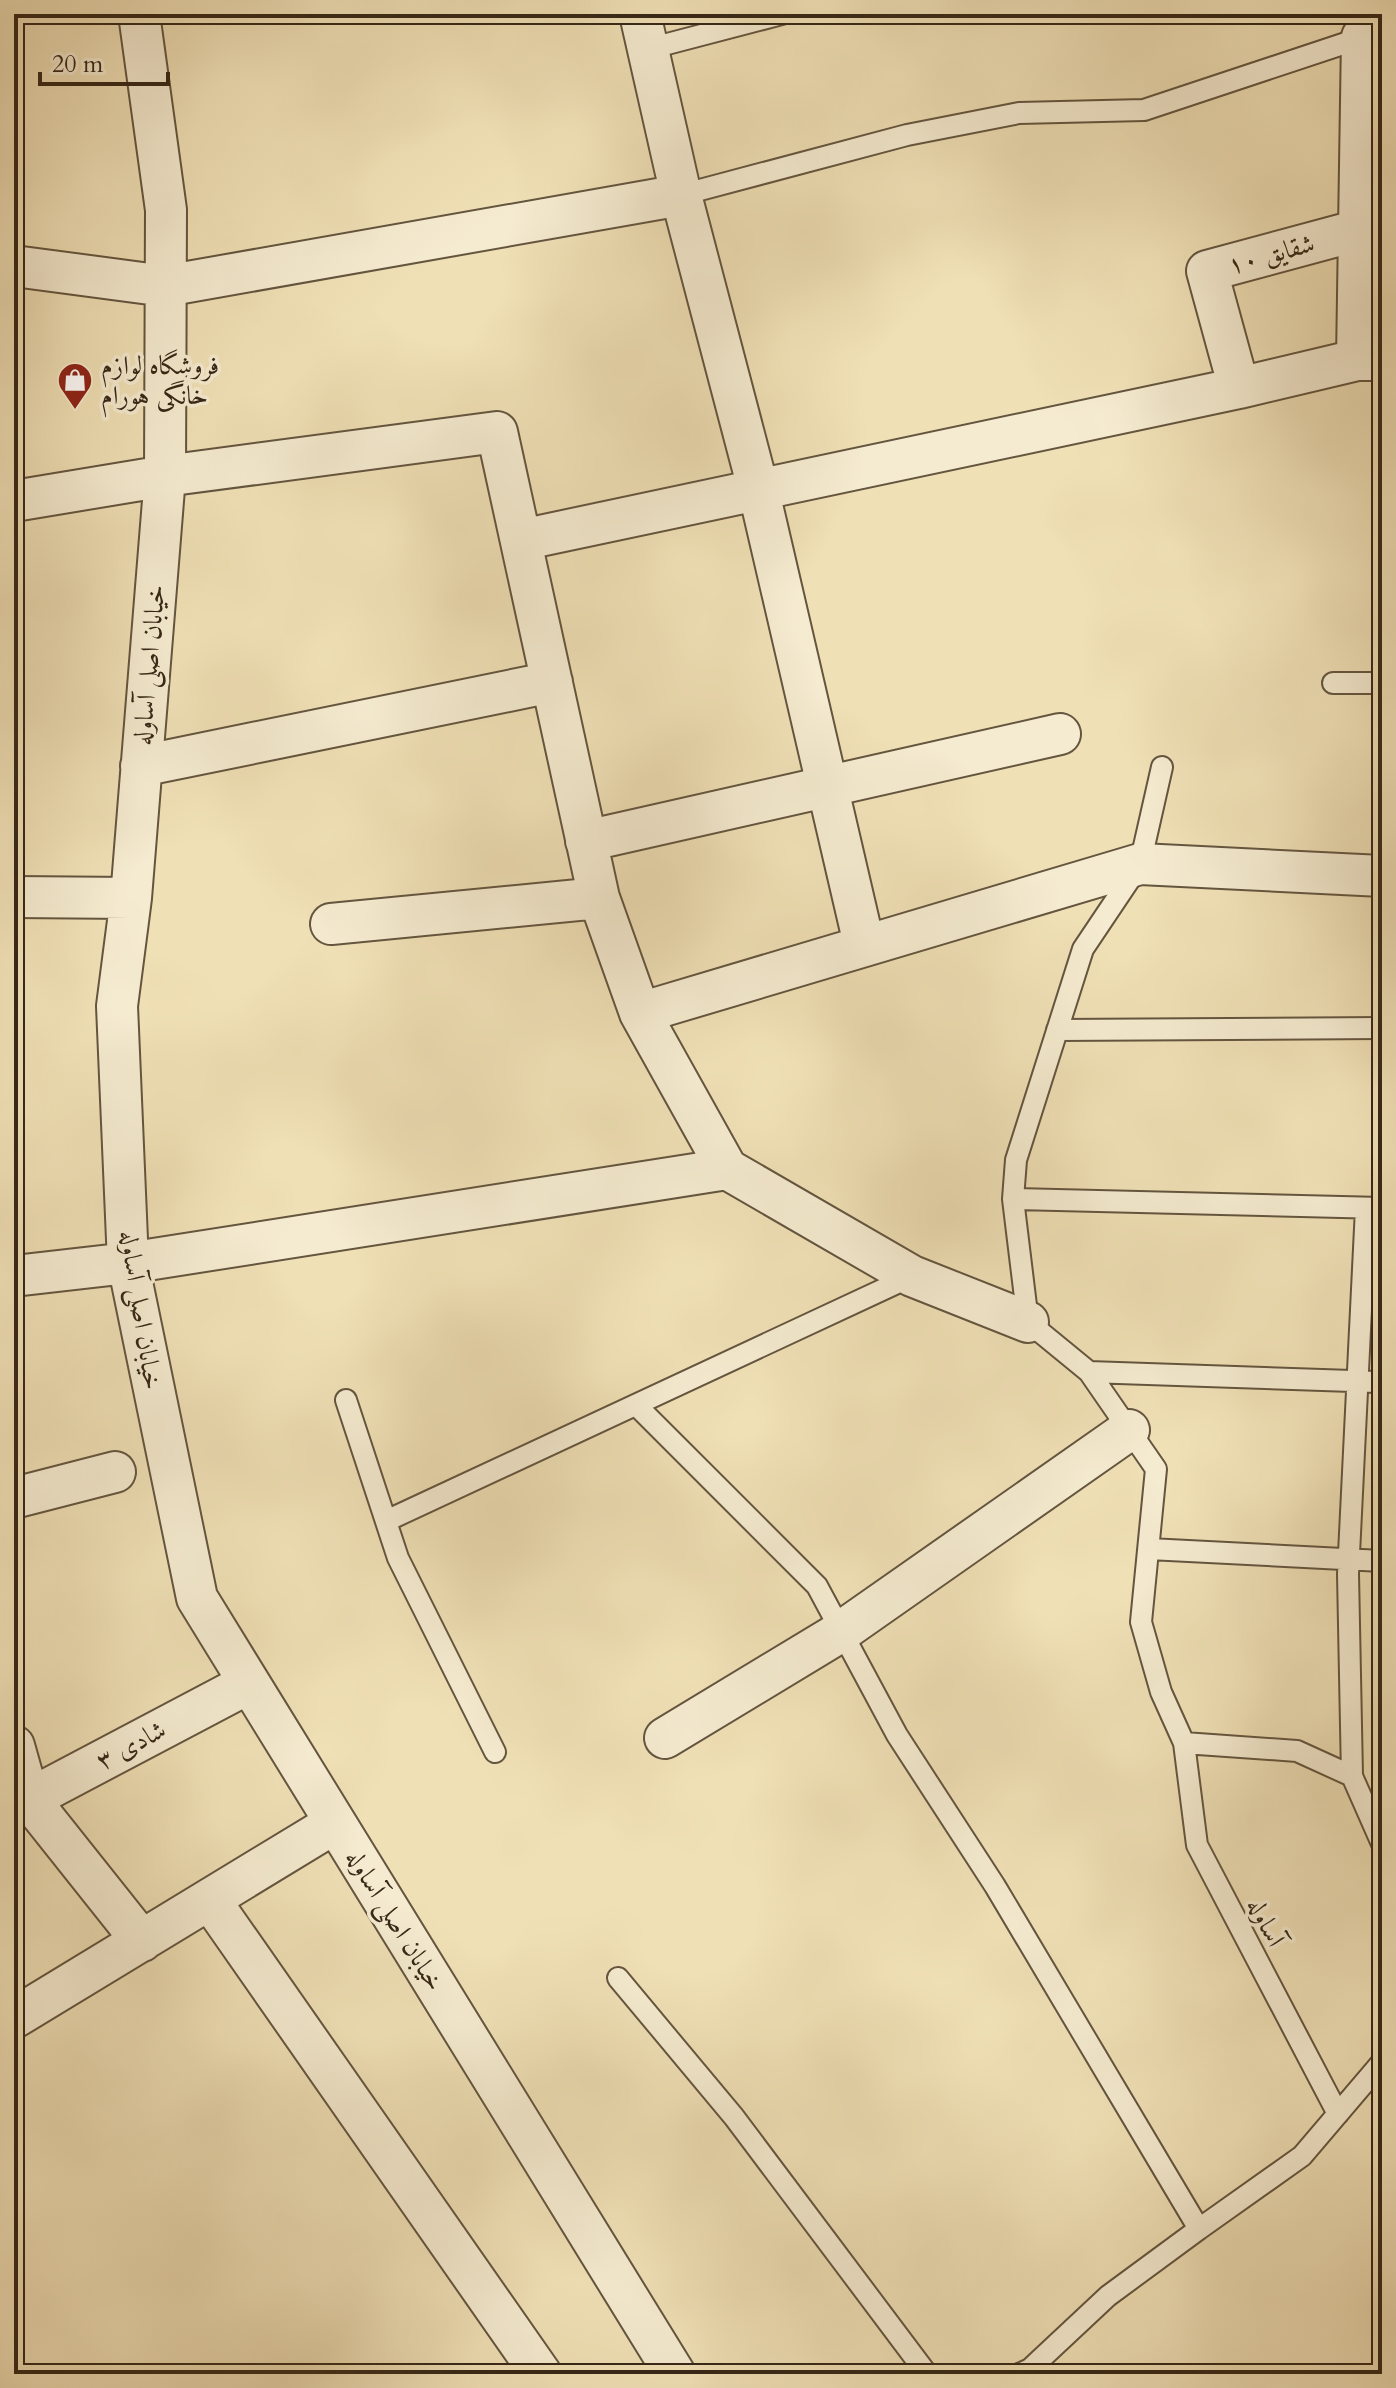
<svg xmlns="http://www.w3.org/2000/svg" width="1396" height="2388" font-family="Cardo,Amiri,serif">
<style>
.lines{fill:none;stroke-linecap:round;stroke-linejoin:round}
.lane-casing{stroke:#64553f;stroke-width:24}
.street-casing{stroke:#64553f;stroke-width:44}
.lane{stroke:#f5ebd0;stroke-width:20}
.street{stroke:#f5ebd0;stroke-width:40}
.labels{text-anchor:middle;dominant-baseline:central;stroke-width:7;stroke-linejoin:round;paint-order:stroke}
.street-label{font-size:26px;fill:#362717;stroke:#f5ebd0}
.poi-label{font-size:26px;fill:#362717;stroke:#f5ebd0;text-anchor:start}
</style>
<rect width="100%" height="100%" fill="#f0e0b6"/>
<filter id="stains"><feTurbulence type="fractalNoise" baseFrequency=".0025" numOctaves="4"/><feColorMatrix values="0 0 0 0 .2 0 0 0 0 .09 0 0 0 0 .02 0 0 0 .5 -.17"/></filter>
<radialGradient id="worn" r=".72"><stop offset=".6" stop-color="#630" stop-opacity="0"/><stop offset="1" stop-color="#630" stop-opacity=".3"/></radialGradient>
<g class="lines">
<g class="lane-casing">
<path id="lane" d="M648,49L782,14
M681,195L907,135L1019,113L1144,110L1382,31
M1333,683H1382
M1162,767L1140,864L1083,949L1016,1160L1013,1199L1028,1322L1089,1372L1156,1469L1141,1622L1161,1692L1184,1743L1297,1751L1352,1776L1382,1844
M1057,1030L1382,1028
M1013,1199L1382,1208
M1089,1372L1382,1382
M346,1400L398,1558L495,1752
M636,1405L817,1586L897,1735L995,1886L1199,2229L1302,2156L1382,2062
M386,1521L912,1276
M1149,1549L1382,1561
M1184,1743L1197,1845L1338,2114
M1352,1776L1348,1574L1366,1208
M618,1978L734,2117L927,2374
M1019,2374L1030,2369L1108,2296L1199,2229"/>
</g>
<g class="street-casing">
<path id="street" d="M139,14L166,210L165,476L131,898L117,1006L128,1263L197,1598L675,2374
M640,14L681,195L758,488L864,944
M14,266L165,286L681,195
M1357,360L1362,37
M1239,388L1207,271L1359,230
M14,501L165,476L497,432L599,898L640,1013L727,1169L912,1276L1028,1322
M521,540L1239,388L1357,360H1382
M141,766L552,682
M586,841L1060,734
M14,897L131,898
M331,924L599,898
M640,1013L1140,864L1382,876
M14,1276L128,1263L727,1169
M14,1498L115,1472
M665,1738L842,1631L1129,1430
M14,1746L29,1799L142,1941
M14,1807L249,1683
M210,1900L541,2374
M14,2018L335,1823"/>
</g>
<use href="#lane" class="lane"/>
<use href="#street" class="street"/>
</g>
<defs>
<g id="shop-pin" transform="scale(1.8)"><path d="M0 17L-7.5 6A9.5 9.5 0 1 1 7.5 6Z" fill="#8f2418" stroke="#f5ebd0"/><path d="M-5-2.5h2.3a2.7 3.5 0 0 1 5.4 0H5L5.5 6h-11ZM-1.5-2.5h3a1.5 2.3 0 0 0-3 0Z" fill="#fff"/></g>
</defs>
<g fill-rule="evenodd">
<use href="#shop-pin" x="75" y="380"/>
</g>
<g class="labels">
<g class="street-label">
<text transform="translate(1271 254) rotate(-15)">شقایق ۱۰</text>
<text transform="translate(149 665) rotate(-85)">خیابان اصلی آساوله</text>
<text transform="translate(141 1310) rotate(81)">خیابان اصلی آساوله</text>
<text transform="translate(131 1745) rotate(-28)">شادی ۳</text>
<text transform="translate(395 1920) rotate(58)">خیابان اصلی آساوله</text>
<text transform="translate(1266 1922) rotate(62)">آساوله</text>
</g>
<g class="poi-label">
<text x="101" y="365">فروشگاه لوازم<tspan x="101" dy="30">خانگی هورام</tspan></text>
</g>
</g>
<rect width="1396" height="2388" fill="none" stroke="#f0e0b6" stroke-width="48"/>
<rect x="16" y="16" width="1364" height="2356" fill="none" stroke="#362717" stroke-width="4"/>
<rect x="24" y="24" width="1348" height="2340" fill="none" stroke="#362717" stroke-width="2"/>
<path d="M40 72v12h128v-12" fill="none" stroke="#362717" stroke-width="4"/>
<text x="52" y="72" font-size="24" fill="#362717" stroke="#f5ebd0" stroke-width="6" paint-order="stroke">20 m</text>
<rect width="100%" height="100%" filter="url(#stains)"/>
<rect width="100%" height="100%" fill="url(#worn)"/>
</svg>
